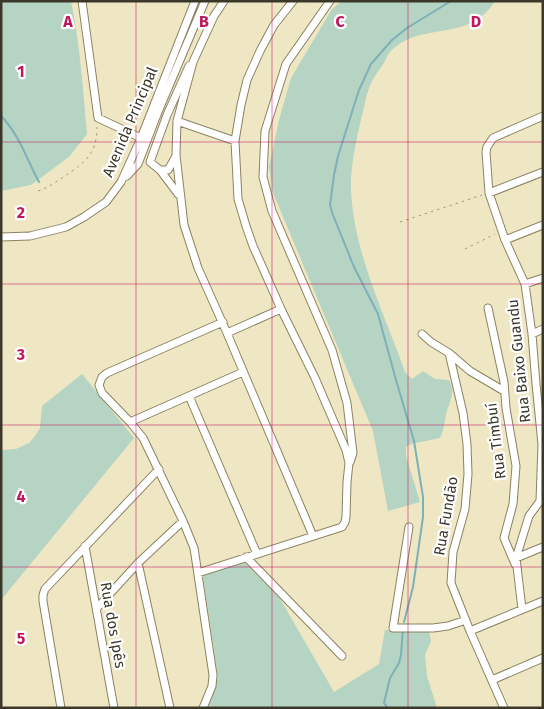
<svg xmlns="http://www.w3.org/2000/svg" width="544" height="709" font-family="'Fira Sans',sans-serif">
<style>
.green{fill:#b5d4c3}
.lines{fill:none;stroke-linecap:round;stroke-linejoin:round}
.stream{stroke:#7db0b8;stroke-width:2}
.minor-casing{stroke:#8a8362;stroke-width:9}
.path{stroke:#9f9a7f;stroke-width:1;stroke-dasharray:2.5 4;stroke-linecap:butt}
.minor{stroke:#fff;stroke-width:7}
.grid{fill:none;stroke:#c2185b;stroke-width:1;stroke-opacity:0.55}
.labels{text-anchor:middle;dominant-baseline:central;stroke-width:4.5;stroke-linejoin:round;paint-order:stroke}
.street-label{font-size:15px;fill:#3b382a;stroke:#fff}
.grid-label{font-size:16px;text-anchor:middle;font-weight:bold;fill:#c2185b;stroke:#fff;stroke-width:4.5;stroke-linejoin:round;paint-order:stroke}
</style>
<rect width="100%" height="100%" fill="#efe7c3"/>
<path class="green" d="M1,1H71C80,45 83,89 87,134L69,157L31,185L1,191Z
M342,1H495C469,43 422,21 392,50C388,53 386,59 384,63C379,70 373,78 370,86C366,94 365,106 362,115C357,138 350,166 351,190C354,254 384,312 405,372L412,379L423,371L435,379L449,380C456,391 450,400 447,411C444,421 445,428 440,438L411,444L406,447V456L420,502L388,511L373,431L273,193L269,167L279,120L291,78L332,9Z
M82,374L134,438L1,600V450L16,449L29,443L35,436L40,428L42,406Z
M244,562L279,597L334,692L379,664L385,630L429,631L431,641L425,655L427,676L437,708H208L210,703L218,677L203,576Z"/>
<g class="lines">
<path class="stream" d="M1,116C19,134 27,160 39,182
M404,622L413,587L423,517V497L414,441L396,380L378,314L354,267L333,215L330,205L334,175L338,156L359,90L371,64L392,40L407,28L451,1
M388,708L384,703L390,678L399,663L401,655L403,629"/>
<g class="minor-casing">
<path id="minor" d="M82,1L98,118L141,138
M224,1L214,16L193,62L177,121L176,155L184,225L198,268L227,333L313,536
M330,1L286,64L265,131L263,177L272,211L332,350L347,403L353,453L350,462
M177,121L235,141
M160,170H168L176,156
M127,176L138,164L158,112L205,1
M489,193L543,172
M178,194L160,170L150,162L167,115L189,66
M1,237L30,236L66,227L84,217L106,202L121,182L141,138L195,1
M505,240L543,225
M525,284L543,278
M488,308L504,382L506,408L516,466L513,504L504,538L515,564
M227,333L281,309
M422,334L431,342L449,353L470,371L504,391
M532,334L543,329
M449,353L463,413L467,444L468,474L465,509L453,552L451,583L470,631L504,708
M189,396L257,554
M130,422L243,372
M409,527L393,628H433L448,626L466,620
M85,546L114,708
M246,557L342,656
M516,558L543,547
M138,563L170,708
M198,573L342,527L345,522L346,517L347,482L349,463L346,450L315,378L281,309L253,246L246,226L238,199L235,141L241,105L247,80L260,51L274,25L293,1
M97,608L138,563L183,521
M522,609L516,558L529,516L540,501L542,444L536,384L532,334L525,284L505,240L489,193L486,152L487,147L493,138L543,116
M470,631L543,601
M492,680L543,658
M61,708L43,601V595L45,589L159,469
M203,708L212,686L213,675L194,548L183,521L143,438L130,422L102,393L99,385L102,377L107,373L223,322"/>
</g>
<path class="path" d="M38,191C48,188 56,182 65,176C86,162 97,153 97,127
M400,222L482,195
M465,249L495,234"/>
<use href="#minor" class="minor"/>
</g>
<path class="grid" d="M136,1V708M272,1V708M408,1V708M1,142H543M1,284H543M1,425H543M1,567H543"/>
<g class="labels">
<g class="street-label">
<text transform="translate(130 122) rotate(-67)">Avenida Principal</text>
<text transform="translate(519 361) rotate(-96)">Rua Baixo Guandu</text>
<text transform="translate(496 441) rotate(-97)">Rua Timbuí</text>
<text transform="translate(446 516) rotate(-80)">Rua Fundão</text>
<text transform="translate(113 625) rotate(80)">Rua dos Ipês</text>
</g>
</g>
<g class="grid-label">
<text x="68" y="27">A</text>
<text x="204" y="27">B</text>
<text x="340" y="27">C</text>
<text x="476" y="27">D</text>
<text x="21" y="77">1</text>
<text x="21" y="218">2</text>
<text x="21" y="360">3</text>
<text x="21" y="502">4</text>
<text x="21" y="644">5</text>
</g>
<rect width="544" height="709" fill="none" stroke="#3b382a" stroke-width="5"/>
</svg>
